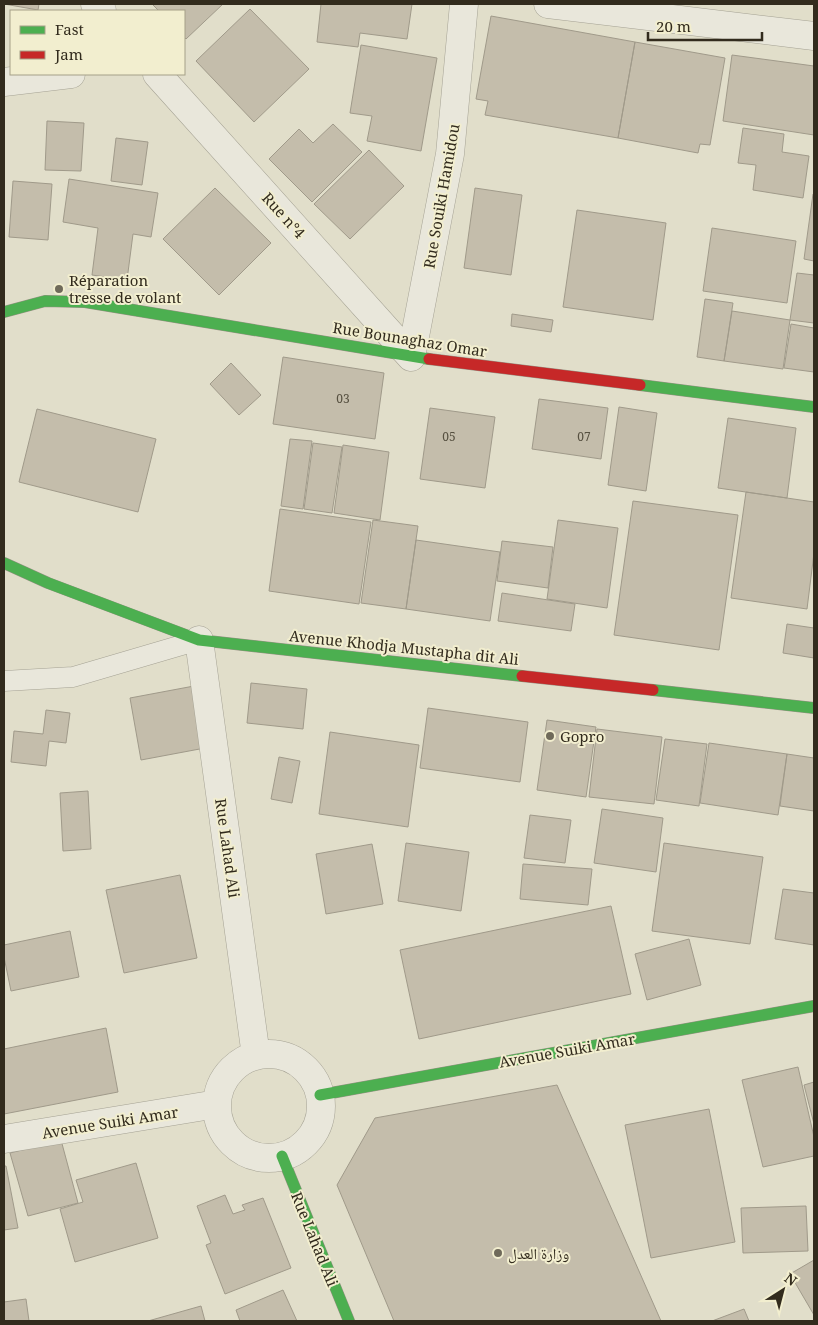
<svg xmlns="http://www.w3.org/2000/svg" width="818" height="1325" font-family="'Noto Serif','Noto Naskh Arabic',serif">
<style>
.building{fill:#c4bdab;stroke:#a09a8a}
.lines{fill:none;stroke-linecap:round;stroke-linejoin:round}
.lane-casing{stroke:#a5a294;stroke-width:21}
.street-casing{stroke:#a5a294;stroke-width:29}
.fast-casing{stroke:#959183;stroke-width:12}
.jam-casing{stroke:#959183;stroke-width:12}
.lane{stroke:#e9e7db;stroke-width:20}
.street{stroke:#e9e7db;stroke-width:28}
.fast{stroke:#4caf50;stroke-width:11}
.jam{stroke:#c62828;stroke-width:11}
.poi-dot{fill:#6f6a5a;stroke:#f2eecf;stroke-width:2}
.labels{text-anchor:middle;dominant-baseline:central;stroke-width:4;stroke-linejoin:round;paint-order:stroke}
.number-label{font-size:12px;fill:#565040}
.street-label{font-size:15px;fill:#322b1d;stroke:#f2eecf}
.poi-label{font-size:15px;fill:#322b1d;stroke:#f2eecf;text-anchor:start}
</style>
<rect width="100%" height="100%" fill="#e1deca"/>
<path class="building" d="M4,4H39L38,10Z
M152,4H223L186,39L184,37V11H159Z
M321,4H412L407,39L360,33L358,47L317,42Z
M250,9L309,69L254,122L196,61Z
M491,16L635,42L618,138L485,115L488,101L476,99Z
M635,42L725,58L710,145L700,144L698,153L618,138Z
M361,45L437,58L421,151L367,141L372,116L350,113Z
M732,55L814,66V135L723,121Z
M47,121L84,123L81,171L45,170Z
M333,124L362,152L312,202L269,159L299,129L313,143Z
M743,128L784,134L782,152L809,156L803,198L753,190L756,165L738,163Z
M116,138L148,142L142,185L111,181Z
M369,150L404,186L350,239L314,204Z
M69,179L158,193L151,237L133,234L127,280L92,275L98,228L63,222Z
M13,181L52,184L48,240L9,237Z
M215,188L271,243L219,295L163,239Z
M475,188L522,195L511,275L464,268Z
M813,194H814V261L804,259Z
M577,210L666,223L653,320L563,307Z
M712,228L796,241L787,303L703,291Z
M797,273L814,275V323L790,320Z
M705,299L733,303L724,361L697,357Z
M732,311L790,320L783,369L724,361Z
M512,314L553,320L551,332L511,326Z
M791,324L814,328V372L784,368Z
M283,357L384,373L375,439L273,424Z
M231,363L261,395L239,415L210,384Z
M539,399L608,408L601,459L532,449Z
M619,407L657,413L646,491L608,485Z
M430,408L495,417L485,488L420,479Z
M37,409L156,439L138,512L19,482Z
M728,418L796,428L787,498L718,488Z
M290,439L312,441L303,509L281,506Z
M313,443L342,447L332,513L304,509Z
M343,445L389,452L380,520L334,513Z
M746,492L814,502V553L807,609L731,598Z
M633,501L738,515L719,650L614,635Z
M280,509L371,522L359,604L269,591Z
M373,520L418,526L406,609L361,603Z
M558,520L618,528L607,608L547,599Z
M416,540L500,552L490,621L406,609Z
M502,541L553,547L548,588L497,581Z
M502,593L575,604L571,631L498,621Z
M787,624L814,628V658L783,653Z
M251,683L307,689L303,729L247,723Z
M194,686L205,748L141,760L130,698Z
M428,708L528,722L520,782L420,768Z
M46,710L70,713L66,743L49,741L46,766L11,762L14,731L43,734Z
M547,720L596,727L586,797L537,790Z
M597,729L662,737L654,804L589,797Z
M330,732L419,745L408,827L319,814Z
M665,739L707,744L699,806L656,800Z
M709,743L787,754L778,815L700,803Z
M787,754L814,758V811L780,806Z
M279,757L300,761L292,803L271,799Z
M88,791L91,849L63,851L60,793Z
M602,809L663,818L656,872L594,863Z
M530,815L571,820L565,863L524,858Z
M406,843L469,852L461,911L398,901Z
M664,843L763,857L750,944L652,931Z
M372,844L383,904L326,914L316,854Z
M523,864L592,869L588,905L520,899Z
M180,875L197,958L124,973L106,890Z
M783,889L814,893V945L775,939Z
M611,906L631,994L419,1039L400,950Z
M70,931L79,977L11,991L4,957V945Z
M689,939L701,985L647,1000L635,954Z
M106,1028L118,1092L4,1114V1049Z
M798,1067L814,1137V1156L763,1167L742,1080Z
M814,1082V1124L804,1085Z
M557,1085L661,1321H394L337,1185L375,1118Z
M709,1109L735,1242L651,1258L625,1125Z
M61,1140L78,1203L28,1216L10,1153Z
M136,1163L158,1238L75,1262L60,1209L83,1202L76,1180Z
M4,1166H6L18,1228L4,1230Z
M225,1195L233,1214L245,1210L242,1205L263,1198L291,1268L225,1294L206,1245L211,1243L197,1206Z
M806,1206L808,1251L743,1253L741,1208Z
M814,1260V1315L790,1274Z
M283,1290L297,1321H240L236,1310Z
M26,1299L29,1321H4V1302Z
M201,1306L205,1321H148Z
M744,1309L749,1321H712Z"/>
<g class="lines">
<g class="lane-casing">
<path id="lane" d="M4,681L73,677L199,640"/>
</g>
<g class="street-casing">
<path id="street" d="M95,4L102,11
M548,4L814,36
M157,74L411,357
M4,82L71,74
M411,357L450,154L464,4
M199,640L256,1056
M217 1106a52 52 0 1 1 104 0a52 52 0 1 1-104 0Z
M4,1139L217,1104"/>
</g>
<g class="fast-casing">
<path id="fast" d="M4,312L45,301L85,302L429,359
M640,385L814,407
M4,563L48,583L199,640L522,676
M653,690L814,708
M320,1095L814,1006
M282,1156L349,1321"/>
</g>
<g class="jam-casing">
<path id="jam" d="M429,359L640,385
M522,676L653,690"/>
</g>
<use href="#lane" class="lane"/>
<use href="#street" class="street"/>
<use href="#fast" class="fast"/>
<use href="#jam" class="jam"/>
</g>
<g class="poi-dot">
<circle cx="59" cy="289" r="5"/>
<circle cx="550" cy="736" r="5"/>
<circle cx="498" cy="1253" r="5"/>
</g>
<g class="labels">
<g class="number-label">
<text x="343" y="398">03</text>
<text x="449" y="436">05</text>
<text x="584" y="436">07</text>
</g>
<g class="street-label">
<text transform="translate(441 196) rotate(-80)">Rue Souiki Hamidou</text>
<text transform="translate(284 215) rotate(48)">Rue n°4</text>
<text transform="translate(410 339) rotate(9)">Rue Bounaghaz Omar</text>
<text transform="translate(404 647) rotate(6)">Avenue Khodja Mustapha dit Ali</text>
<text transform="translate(228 848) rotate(82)">Rue Lahad Ali</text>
<text transform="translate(567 1050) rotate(-10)">Avenue Suiki Amar</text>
<text transform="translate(110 1122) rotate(-9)">Avenue Suiki Amar</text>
<text transform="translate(315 1239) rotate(68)">Rue Lahad Ali</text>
</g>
<g class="poi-label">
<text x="69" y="280">Réparation<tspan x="69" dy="17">tresse de volant</tspan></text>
<text x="560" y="736">Gopro</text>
<text x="508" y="1253">وزارة العدل</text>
</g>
</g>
<rect width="818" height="1325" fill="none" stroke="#322b1d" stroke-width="10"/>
<rect x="10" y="10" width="175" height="65" fill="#f2eecf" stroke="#a5a088"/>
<rect x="20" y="26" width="25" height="8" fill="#4caf50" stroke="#a5a088"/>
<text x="55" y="35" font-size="15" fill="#322b1d">Fast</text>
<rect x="20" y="51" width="25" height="8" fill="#c62828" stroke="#a5a088"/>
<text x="55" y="60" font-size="15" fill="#322b1d">Jam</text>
<g transform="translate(783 1290) rotate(36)" stroke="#f2eecf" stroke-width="4" paint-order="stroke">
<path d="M0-4L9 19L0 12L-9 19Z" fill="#322b1d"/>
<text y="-8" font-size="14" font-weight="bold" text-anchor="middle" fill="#322b1d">N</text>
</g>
<path d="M648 32v8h114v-8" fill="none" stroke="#322b1d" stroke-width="2.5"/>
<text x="656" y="32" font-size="15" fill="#322b1d" stroke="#f2eecf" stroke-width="4" paint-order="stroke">20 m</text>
</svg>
